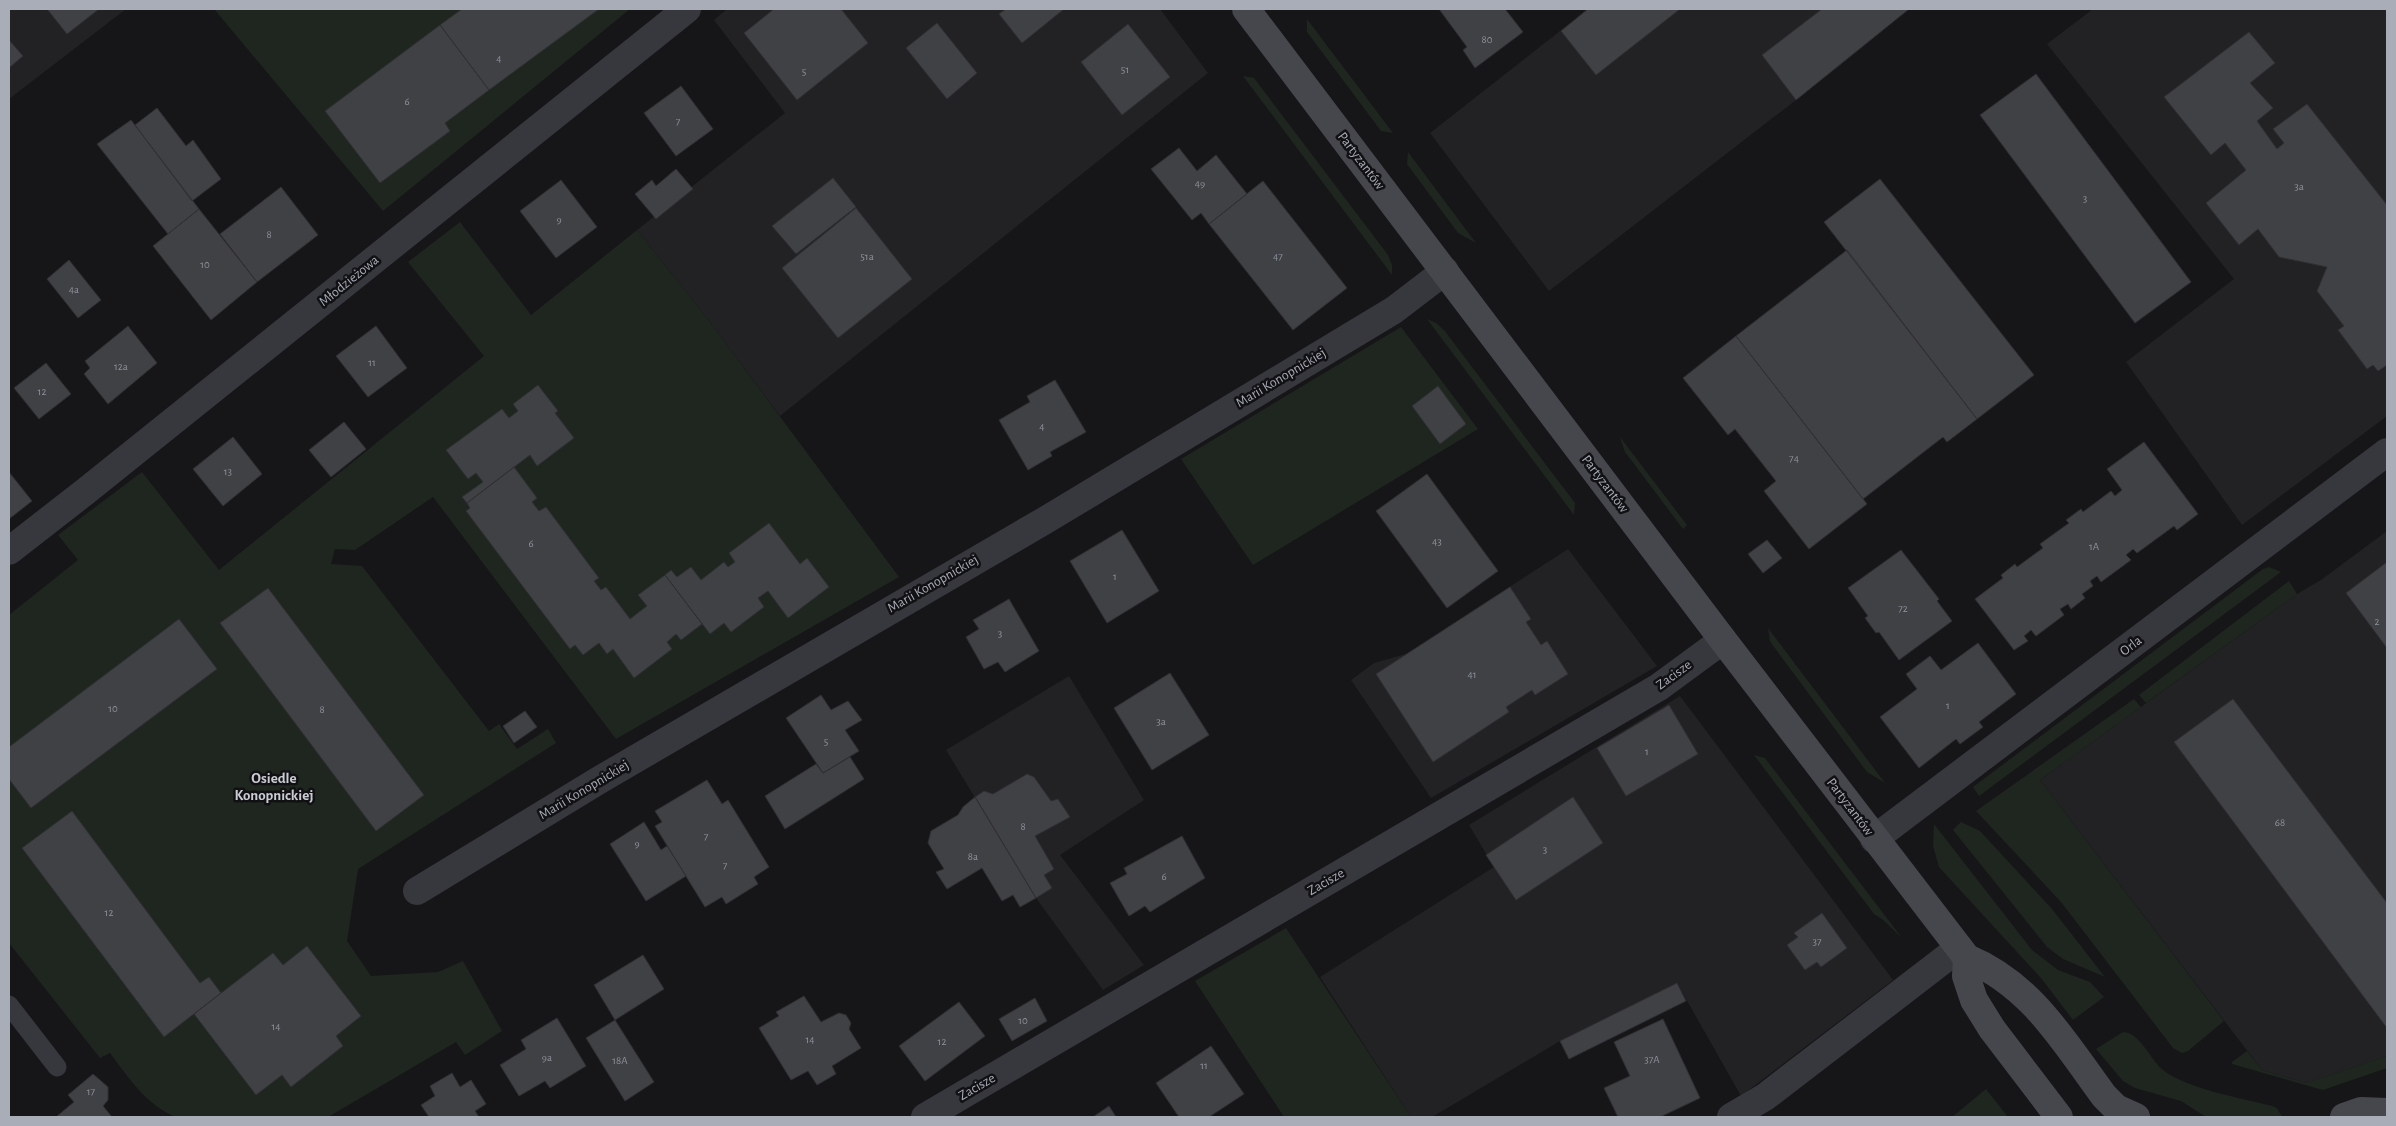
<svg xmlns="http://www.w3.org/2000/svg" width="2396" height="1126" font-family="'Alegreya Sans',sans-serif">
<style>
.built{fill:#222225}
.green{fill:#1e261f}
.building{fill:#404145;stroke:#303034}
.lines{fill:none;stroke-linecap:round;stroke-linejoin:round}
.service{stroke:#37383d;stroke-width:19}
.minor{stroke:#37383d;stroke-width:28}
.secondary{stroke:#45474d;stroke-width:28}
.labels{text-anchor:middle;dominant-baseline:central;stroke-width:5;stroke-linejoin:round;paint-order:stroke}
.number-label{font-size:11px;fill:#8e929b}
.street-label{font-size:14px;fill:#a8adb8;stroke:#111113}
.neighbourhood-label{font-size:15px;font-weight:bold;fill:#c9ccd4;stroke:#111113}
</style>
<rect width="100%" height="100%" fill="#161618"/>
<path class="built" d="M9,9H126L9,99Z
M727,9H1160L1208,73L780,416L710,322L637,230L785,113L714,20Z
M1588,9H1909L1796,100L1549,291L1430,133Z
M2093,9H2387V416L2242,525L2126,362L2234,279L2047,44Z
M2387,531V1056L2306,1083L2262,1070L2040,780L2297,594L2321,580Z
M1568,549L1657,666L1431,798L1351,680L1374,663L1406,654Z
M1069,676L1144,800L1060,855L1144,965L1103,990L1036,898L946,750Z
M1680,696L1893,980L1741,1096L1677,983L1560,1041L1432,1117H1411L1320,977L1494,867L1469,825Z"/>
<path class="green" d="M214,9H630L383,211Z
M1307,19L1393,133L1381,131L1307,32Z
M1243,76L1254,78L1388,255L1392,265V275Z
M1408,152L1476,243L1458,233L1407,164Z
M460,222L531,315L637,230L710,322L899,577L616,739L433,497L355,550L335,549L331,564L362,566L489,731L499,724L517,749L548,729L556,743L358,869L347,941L371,976L438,972L463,961L502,1031L465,1055L456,1042L328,1117H176C147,1106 128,1077 110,1053L100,1058L9,943V615L78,560L58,535L142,472L219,570L484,356L408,262Z
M1427,319L1436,323L1444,330L1575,503L1574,515Z
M1401,327L1478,429L1253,565L1181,459Z
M1620,437L1687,525L1683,529L1625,452Z
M2269,567L2281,572L1979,796L1973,787L2263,569Z
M2289,581L2297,594L2146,703L2139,695Z
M1768,628L1885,783L1867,772L1774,647L1770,641Z
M2134,699L2141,707L2040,780L2224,1021L2188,1051L2182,1053L2173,1048L2061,902L1976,811Z
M1754,755L1765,758L1902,938L1882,919L1874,914Z
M1961,822L1980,831L2052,909L2105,977L2063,959L2047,947L1953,830Z
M1934,824L2032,950L2058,970L2090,982L2104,997L2073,1020L2041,978L1939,867L1933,846Z
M1286,928L1411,1117H1284L1195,981Z
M2123,1032C2140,1032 2151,1061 2163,1070C2188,1089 2241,1098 2272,1106L2277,1108L2282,1117H2206L2181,1101L2135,1088L2123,1081L2096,1049Z
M2247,1051L2262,1070L2306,1083L2387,1056V1068L2323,1090L2232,1064V1062Z
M1986,1089L2008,1117H1952Z"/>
<path class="building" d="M47,9H99L67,34Z
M462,9H599L489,90L440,25Z
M774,9H841L868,43L797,100L744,33Z
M1006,9H1064L1022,43L999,14Z
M1439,9H1505L1523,32L1475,68L1463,50L1467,47Z
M1588,9H1680L1596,75L1561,31Z
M1822,9H1909L1796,100L1762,55Z
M937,23L977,73L947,99L906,48Z
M1128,24L1170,77L1122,115L1081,62Z
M440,25L489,90L445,123L450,131L380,183L325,111Z
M2249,32L2275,63L2250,83L2273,108L2257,121L2277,149L2284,143L2273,129L2307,104L2387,205V365L2378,371L2373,365L2367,369L2338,330L2344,326L2317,291L2327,267L2279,257L2258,229L2239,245L2206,203L2246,170L2225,143L2211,155L2164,97Z
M9,40L23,56L9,68Z
M2036,74L2191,282L2135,323L1980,115Z
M681,86L713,129L676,156L644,113Z
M157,108L186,146L193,140L221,179L192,201L135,125Z
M131,120L199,209L168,234L97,144Z
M1179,148L1197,171L1216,155L1247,194L1209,224L1201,213L1192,220L1151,169Z
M676,169L693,189L656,219L635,194L652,180L656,186Z
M833,178L856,207L796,254L772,226Z
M1880,179L2034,375L1977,419L1824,222Z
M561,180L597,227L556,258L520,211Z
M1263,181L1347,288L1293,330L1209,224Z
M281,187L318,235L257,282L220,234Z
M856,208L912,279L838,338L782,268Z
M199,209L257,282L211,320L153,246Z
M1847,250L1977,419L1947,442L1943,437L1863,499L1736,336Z
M69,260L101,300L78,318L47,279Z
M128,326L157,363L108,404L84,374L90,368L85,361Z
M376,326L407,368L368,397L336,356Z
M1736,336L1867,504L1809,549L1764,491L1776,481L1735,429L1728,435L1683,378Z
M46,363L71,394L39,419L14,388Z
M1055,380L1086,432L1050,452L1052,456L1028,470L999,420L1030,402L1027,396Z
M538,385L558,411L555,413L574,438L537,466L530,455L467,503L462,497L483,482L476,473L468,479L446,450L502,409L509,418L518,411L513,404Z
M1438,386L1466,424L1440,444L1412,406Z
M344,422L366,449L331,477L309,450Z
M233,437L262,474L223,506L193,469Z
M2144,442L2198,514L2177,530L2174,526L2137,553L2133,549L2126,555L2131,560L2101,582L2097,576L2090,581L2093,586L2082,594L2085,598L2071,609L2068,604L2060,609L2064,615L2036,636L2031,630L2024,636L2028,641L2014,650L1975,599L2003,578L2001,575L2015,564L2017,567L2043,548L2040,544L2069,523L2066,520L2081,509L2083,512L2111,491L2115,496L2122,490L2107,469Z
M514,467L537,498L532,502L539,511L546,507L599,578L594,581L601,590L606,587L630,619L647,606L638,595L665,575L702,624L681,640L676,634L667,642L672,649L634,678L613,649L607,654L599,643L583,655L575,645L570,649L466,511L470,508L467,503Z
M9,472L32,501L9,519Z
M1427,474L1498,571L1447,608L1376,511Z
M769,523L800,564L807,558L829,587L788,618L768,591L758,598L764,607L731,632L724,623L710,634L665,575L671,570L677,577L691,567L701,580L724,562L728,567L735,562L729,553Z
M1122,530L1159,591L1107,623L1070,561Z
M1767,540L1782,558L1763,573L1748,554Z
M1901,550L1939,599L1937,601L1952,621L1899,660L1879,632L1876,633L1865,618L1868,616L1848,588Z
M2387,562V648L2346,593Z
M1510,587L1531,619L1526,622L1541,645L1547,641L1568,674L1535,695L1532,690L1506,707L1509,712L1433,762L1376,674Z
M268,588L424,795L376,831L220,623Z
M1009,599L1039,651L1005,672L998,662L984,669L966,637L979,629L973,620Z
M179,619L217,669L31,808L9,779V747Z
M1978,643L2016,694L1979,722L1983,727L1960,744L1956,739L1919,768L1880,717L1917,689L1906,674L1930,656L1941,670Z
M1170,673L1209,735L1152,770L1114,708Z
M821,695L831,710L848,701L862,720L845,730L859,751L823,773L786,718Z
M2233,699L2387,903V1028L2174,742Z
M1669,705L1698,754L1626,796L1597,748Z
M525,711L537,727L514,743L503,726Z
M850,757L864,779L785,829L765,796L816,764L823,773Z
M1027,774L1034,777L1051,801L1058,799L1070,817L1035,836L1054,869L1044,875L1052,888L1036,898L975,797L984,791L993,794Z
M707,780L722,804L728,800L769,867L754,877L758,884L726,904L722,897L705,907L655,826L662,822L655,811Z
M975,797L1036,898L1020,907L1013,895L1002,901L982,868L947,889L936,872L944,869L928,843L931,831L958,815L963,807Z
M1573,797L1603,843L1516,900L1486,855Z
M72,811L200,983L209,977L221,993L164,1037L22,848Z
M644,822L661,850L667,846L686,876L646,901L610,844Z
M1182,836L1205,878L1150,912L1145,906L1129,916L1110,883L1127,874L1124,868Z
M1822,913L1847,948L1821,967L1817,962L1805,970L1787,945L1798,937L1794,933Z
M307,946L361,1016L336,1036L343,1046L291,1087L282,1075L256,1095L194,1014L273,953L283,965Z
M643,955L664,989L615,1020L594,985Z
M1677,983L1686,1001L1569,1059L1560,1041Z
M804,996L821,1022L839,1013L846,1015L851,1023L849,1029L861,1048L832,1066L836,1074L817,1085L808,1071L791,1080L759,1028L779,1016L776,1012Z
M1035,998L1047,1021L1012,1041L999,1019Z
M959,1002L985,1036L925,1081L899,1046Z
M557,1018L586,1066L550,1088L545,1081L519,1096L500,1065L526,1049L521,1040Z
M1663,1019L1700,1098L1660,1117H1618L1604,1088L1630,1076L1614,1042Z
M615,1020L654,1082L625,1101L586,1038Z
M1211,1046L1244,1094L1209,1117H1179L1156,1083Z
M452,1073L460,1087L471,1080L486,1104L475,1111L479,1117H429L421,1105L435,1096L430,1086Z
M93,1074L108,1087V1100L103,1106L112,1117H56L74,1102L68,1095Z
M1109,1106L1116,1117H1093Z"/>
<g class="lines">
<path class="service" d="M9,1005L57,1067"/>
<path class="minor" d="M9,551L86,491L687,9
M1874,839L2387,452
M417,891L601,779L1044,521L1394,310L1445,271
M925,1117L1659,687L1723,640
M1731,1117L1765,1097L1959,948"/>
<path class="secondary" d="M1246,9L1723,640L1967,958C2032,985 2064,1042 2104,1096L2116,1108L2136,1117
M1967,958L1966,976L1974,1000L1992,1029L2059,1117
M2344,1117L2361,1111L2387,1112"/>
</g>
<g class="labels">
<g class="number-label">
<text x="1487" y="39">80</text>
<text x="499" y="58">4</text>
<text x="1125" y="69">51</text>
<text x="804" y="71">5</text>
<text x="407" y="101">6</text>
<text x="678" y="121">7</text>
<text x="1200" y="183">49</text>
<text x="2299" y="186">3a</text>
<text x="2085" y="198">3</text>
<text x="559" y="219">9</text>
<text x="269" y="234">8</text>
<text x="867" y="256">51a</text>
<text x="1278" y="256">47</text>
<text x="205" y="264">10</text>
<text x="74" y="289">4a</text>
<text x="372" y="362">11</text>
<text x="121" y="366">12a</text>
<text x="42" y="391">12</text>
<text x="1042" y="426">4</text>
<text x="1794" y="458">74</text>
<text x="228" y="471">13</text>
<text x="1437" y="541">43</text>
<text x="531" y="543">6</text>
<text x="2094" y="546">1A</text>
<text x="1115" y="576">1</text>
<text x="1903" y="608">72</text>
<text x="2377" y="621">2</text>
<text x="1000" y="633">3</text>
<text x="1472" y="674">41</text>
<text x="1948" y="705">1</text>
<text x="113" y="708">10</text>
<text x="322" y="709">8</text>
<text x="1161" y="721">3a</text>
<text x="826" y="741">5</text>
<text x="1647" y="751">1</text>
<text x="2280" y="822">68</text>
<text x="1023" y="826">8</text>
<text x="706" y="836">7</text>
<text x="637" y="843">9</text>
<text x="1545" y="849">3</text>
<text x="973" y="856">8a</text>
<text x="725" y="865">7</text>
<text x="1164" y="876">6</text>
<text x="109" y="912">12</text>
<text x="1817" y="941">37</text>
<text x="1023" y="1020">10</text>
<text x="276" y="1026">14</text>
<text x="810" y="1039">14</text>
<text x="942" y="1041">12</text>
<text x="547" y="1057">9a</text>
<text x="1652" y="1059">37A</text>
<text x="620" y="1060">18A</text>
<text x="1204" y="1065">11</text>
<text x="91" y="1091">17</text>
</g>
<g class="street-label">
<text transform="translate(1361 161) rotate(53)">Partyzantów</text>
<text transform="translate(349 281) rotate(-39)">Młodzieżowa</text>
<text transform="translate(1281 378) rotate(-31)">Marii Konopnickiej</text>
<text transform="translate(1605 484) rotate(53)">Partyzantów</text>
<text transform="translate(933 584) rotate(-30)">Marii Konopnickiej</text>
<text transform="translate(2131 646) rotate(-37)">Orla</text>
<text transform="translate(1674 675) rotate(-36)">Zacisze</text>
<text transform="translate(584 790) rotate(-31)">Marii Konopnickiej</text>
<text transform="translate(1850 807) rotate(53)">Partyzantów</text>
<text transform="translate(1326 882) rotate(-30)">Zacisze</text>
<text transform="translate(977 1087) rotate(-30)">Zacisze</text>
</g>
<g class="neighbourhood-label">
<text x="274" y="778">Osiedle<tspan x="274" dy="17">Konopnickiej</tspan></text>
</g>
</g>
<rect width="2396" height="1126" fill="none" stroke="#a8adb8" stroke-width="20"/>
</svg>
